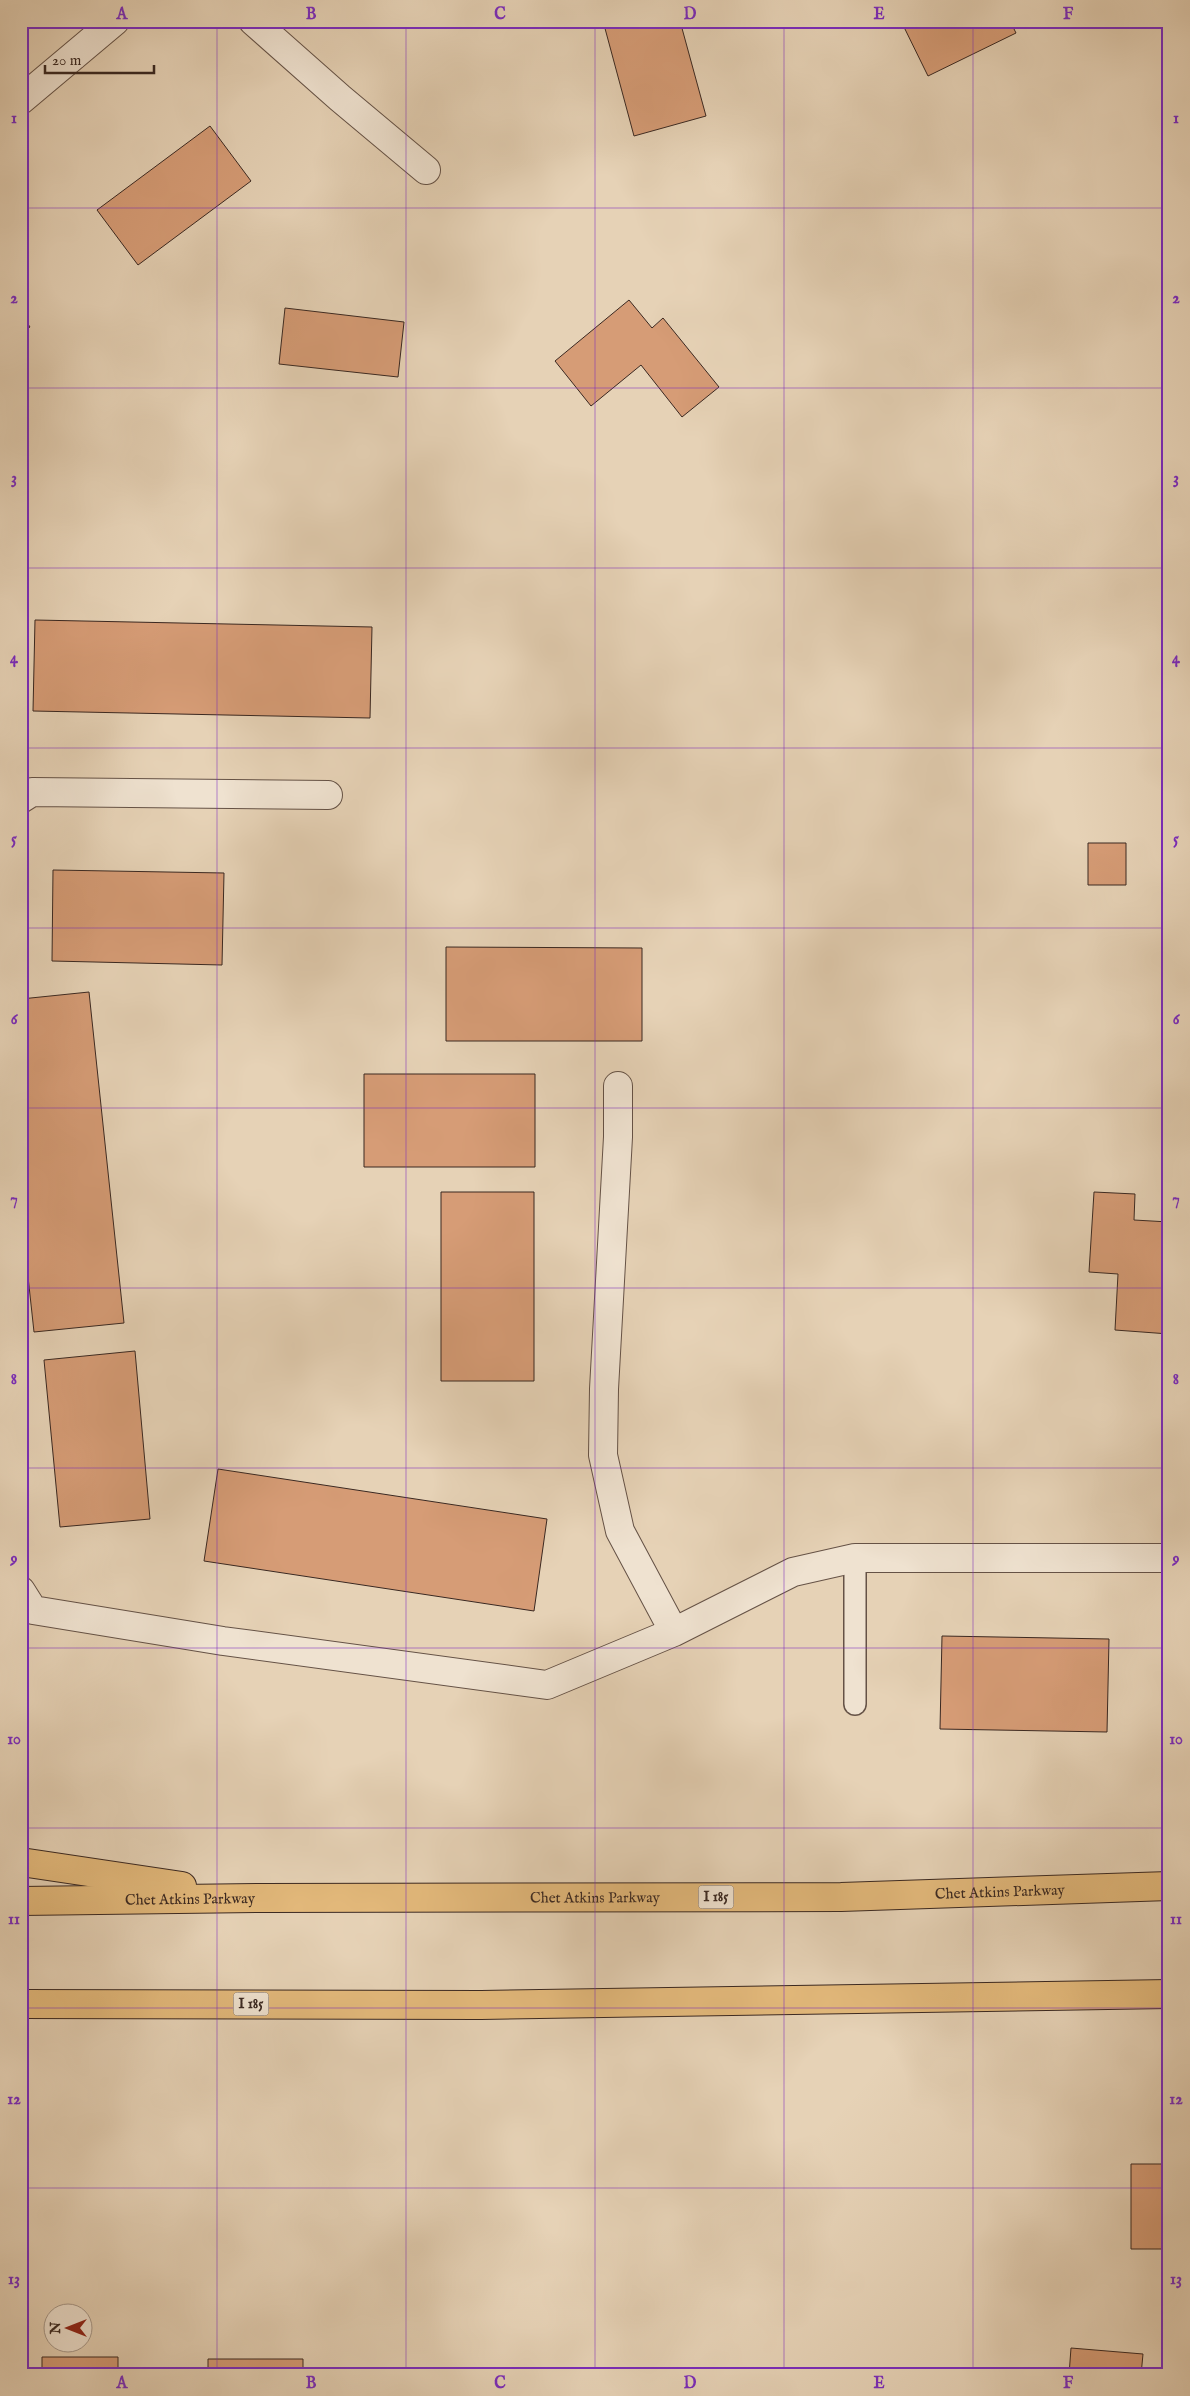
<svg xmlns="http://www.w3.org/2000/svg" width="1190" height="2396" font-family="'IM FELL English',serif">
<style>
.building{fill:#d69c76;stroke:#3a2821}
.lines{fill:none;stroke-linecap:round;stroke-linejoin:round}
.service-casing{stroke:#655246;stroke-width:24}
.minor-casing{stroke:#655246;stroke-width:30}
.motorway-casing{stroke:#3a2821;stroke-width:30}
.service{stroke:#efe2d0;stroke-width:21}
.minor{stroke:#efe2d0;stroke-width:28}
.motorway{stroke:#e3b97b;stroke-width:28}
.grid{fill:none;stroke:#7b2cbf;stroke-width:1;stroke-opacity:0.55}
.labels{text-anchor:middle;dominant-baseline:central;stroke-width:5;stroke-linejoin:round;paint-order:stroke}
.shield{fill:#efe2d0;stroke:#706056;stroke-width:1}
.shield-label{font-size:14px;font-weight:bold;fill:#3a2821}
.street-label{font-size:15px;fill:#3a2821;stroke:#efe2d0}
.neatline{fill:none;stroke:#7b2cbf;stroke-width:2}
.grid-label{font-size:16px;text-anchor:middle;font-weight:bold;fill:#7b2cbf}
</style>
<rect width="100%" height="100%" fill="#e6d2b6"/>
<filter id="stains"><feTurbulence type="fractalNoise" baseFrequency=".004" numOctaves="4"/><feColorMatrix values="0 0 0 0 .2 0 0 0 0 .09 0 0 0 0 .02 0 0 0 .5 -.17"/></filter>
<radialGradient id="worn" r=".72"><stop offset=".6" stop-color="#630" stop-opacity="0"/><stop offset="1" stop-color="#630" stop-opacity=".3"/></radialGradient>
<path class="building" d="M603,21H680L706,116L634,136Z
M901,21H1010L1016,33L928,76Z
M210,126L251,181L138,265L97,210Z
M629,300L652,328L663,318L719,387L682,417L641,365L591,406L555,361Z
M285,308L404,322L398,377L279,364Z
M21,314L30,327L21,333Z
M35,620L372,627L370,718L33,711Z
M1169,806V870H1163Z
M1088,843H1126V885H1088Z
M53,870L224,873L222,965L52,961Z
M446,947L642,948V1041H446Z
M1164,947H1169V1067H1164Z
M89,992L124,1323L34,1332L21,1212V999Z
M364,1074H535V1167H364Z
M441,1192H534V1381H441Z
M1094,1192L1135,1194L1134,1220L1169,1222V1334L1115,1330L1118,1274L1089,1272Z
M135,1351L150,1519L60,1527L44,1360Z
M218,1469L547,1519L534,1611L204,1561Z
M942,1636L1109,1639L1107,1732L940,1729Z
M1131,2164H1169V2249H1131Z
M1071,2348L1143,2354L1141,2375H1069Z
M42,2357H118V2375H42Z
M208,2359H303V2375H208Z"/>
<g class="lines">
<g class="service-casing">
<path id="service" d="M855,1558V1704"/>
</g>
<g class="minor-casing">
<path id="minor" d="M253,21L340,98L426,170
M21,100L115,21
M21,799L32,792L328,795
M618,1086V1137L604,1389L603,1455L620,1531L674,1632
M21,1591L33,1610L223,1641L547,1685L674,1632L793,1572L855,1558H1169"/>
</g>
<g class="motorway-casing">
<g id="motorway">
<path d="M21,1862L182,1886"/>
<path id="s1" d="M21,1901L262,1898L841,1897L1169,1886"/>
<path d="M21,2004L481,2005L1169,1994"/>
</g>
</g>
<use href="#service" class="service"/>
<use href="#minor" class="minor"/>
<use href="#motorway" class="motorway"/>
</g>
<path class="grid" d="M217,21V2375M406,21V2375M595,21V2375M784,21V2375M973,21V2375M21,208H1169M21,388H1169M21,568H1169M21,748H1169M21,928H1169M21,1108H1169M21,1288H1169M21,1468H1169M21,1648H1169M21,1828H1169M21,2008H1169M21,2188H1169"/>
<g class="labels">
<g class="shield">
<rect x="698.5" y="1885.5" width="35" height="23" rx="4"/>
<rect x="233.5" y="1992.5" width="35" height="23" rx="4"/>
</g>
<g class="shield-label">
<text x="716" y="1897">I 185</text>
<text x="251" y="2004">I 185</text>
</g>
<g class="street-label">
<text stroke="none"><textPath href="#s1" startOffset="979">Chet Atkins Parkway</textPath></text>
<text stroke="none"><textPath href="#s1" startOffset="574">Chet Atkins Parkway</textPath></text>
<text stroke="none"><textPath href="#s1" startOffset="169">Chet Atkins Parkway</textPath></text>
</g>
</g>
<rect width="1190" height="2396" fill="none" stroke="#e6d2b6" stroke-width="55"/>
<g transform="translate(68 2328) rotate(270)"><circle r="24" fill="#efe2d0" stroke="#a7988a"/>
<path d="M0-4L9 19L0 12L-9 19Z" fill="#8f2418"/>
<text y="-8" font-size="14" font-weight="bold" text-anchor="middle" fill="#3a2821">N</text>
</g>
<path d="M45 65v8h109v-8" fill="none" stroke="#3a2821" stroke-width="2.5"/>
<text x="52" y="65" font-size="15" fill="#3a2821" stroke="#efe2d0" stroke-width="4" paint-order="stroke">20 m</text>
<rect x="28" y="28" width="1134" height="2340" class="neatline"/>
<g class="grid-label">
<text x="122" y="19">A</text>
<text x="311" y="19">B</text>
<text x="500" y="19">C</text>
<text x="690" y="19">D</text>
<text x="879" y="19">E</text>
<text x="1068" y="19">F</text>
<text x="14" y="123">1</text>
<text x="1176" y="123">1</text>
<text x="14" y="303">2</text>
<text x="1176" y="303">2</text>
<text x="14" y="483">3</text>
<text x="1176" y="483">3</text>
<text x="14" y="663">4</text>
<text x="1176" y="663">4</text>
<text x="14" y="844">5</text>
<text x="1176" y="844">5</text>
<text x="14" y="1024">6</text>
<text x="1176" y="1024">6</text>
<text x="14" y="1204">7</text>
<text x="1176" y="1204">7</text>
<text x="14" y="1384">8</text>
<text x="1176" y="1384">8</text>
<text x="14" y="1564">9</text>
<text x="1176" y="1564">9</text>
<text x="14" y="1744">10</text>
<text x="1176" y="1744">10</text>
<text x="14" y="1924">11</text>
<text x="1176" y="1924">11</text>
<text x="14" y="2104">12</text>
<text x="1176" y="2104">12</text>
<text x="14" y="2284">13</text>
<text x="1176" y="2284">13</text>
<text x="122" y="2388">A</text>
<text x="311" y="2388">B</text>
<text x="500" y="2388">C</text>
<text x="690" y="2388">D</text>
<text x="879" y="2388">E</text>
<text x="1068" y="2388">F</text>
</g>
<rect width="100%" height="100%" filter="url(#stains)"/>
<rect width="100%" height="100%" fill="url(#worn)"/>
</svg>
